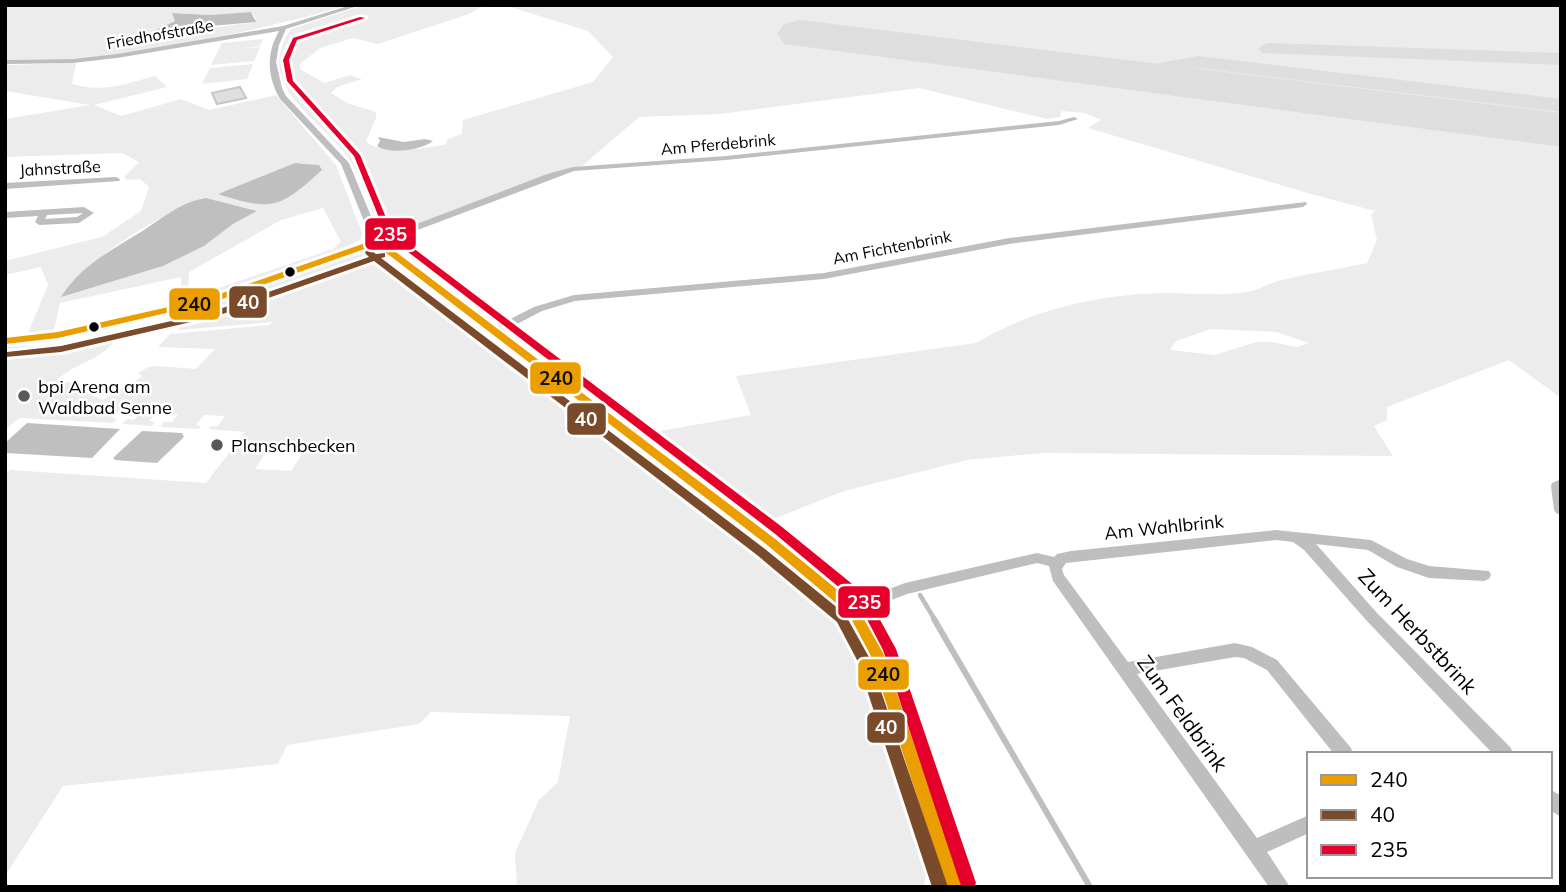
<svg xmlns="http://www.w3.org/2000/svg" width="1566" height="892" font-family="Mulish,sans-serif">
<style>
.green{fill:#ececec;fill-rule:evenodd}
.water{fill:#bfbfbf}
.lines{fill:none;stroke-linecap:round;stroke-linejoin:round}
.stream-far1{stroke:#bfbfbf;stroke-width:4.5}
.stream{stroke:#bfbfbf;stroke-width:6}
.taxiway{fill:#dedede;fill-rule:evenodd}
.runway{fill:#dedede;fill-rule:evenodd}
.building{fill:#dfdfdf;stroke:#c7c7c7;stroke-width:2}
.minor{fill:#bebebe;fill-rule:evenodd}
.bus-1-casing{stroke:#fff;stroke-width:6}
.bus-2-casing{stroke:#fff;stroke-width:6}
.bus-3-casing{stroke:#fff;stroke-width:6}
.bus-1{fill:#eb9e00;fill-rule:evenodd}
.bus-2{fill:#7a4b2a;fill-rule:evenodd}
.bus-3{fill:#e4002b;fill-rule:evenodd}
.bus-dot{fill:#000;stroke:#fff;stroke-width:2.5}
.poi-dot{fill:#595959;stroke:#fff;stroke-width:2.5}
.labels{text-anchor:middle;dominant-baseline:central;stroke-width:5;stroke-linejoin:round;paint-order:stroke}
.far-street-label{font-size:16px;fill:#000;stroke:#fff}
.poi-label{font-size:18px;fill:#000;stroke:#fff;text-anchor:start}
.street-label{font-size:18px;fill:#000;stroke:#fff}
.near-street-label{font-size:21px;fill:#000;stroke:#fff}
.line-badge{stroke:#fff;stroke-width:2.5}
.badge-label{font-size:19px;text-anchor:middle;font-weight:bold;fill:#fff}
.pale-badge-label{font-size:19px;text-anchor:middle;font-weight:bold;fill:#111}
</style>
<rect width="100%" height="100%" fill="#fff"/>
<path class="green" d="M5,5H349C264,29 174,48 86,58C59,60 32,59 5,60V38L8,37L5,31ZM251,12L256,18L253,23C218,25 190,34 155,38L154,32L176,20L177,13L210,15Z
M364,5H485L469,14L378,44L353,38L320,48L300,64V69L324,83L350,75L362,79L337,87L331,93L347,103L376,112V118L366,141C382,158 423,147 445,145L448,139L462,134L463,120L593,82L613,57L588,31L504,5H1561V398L1509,360L1387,407V420L1374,426L1393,456L1043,453L967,460L844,491L766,522L677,455L643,434L751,415L736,376L976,343C1033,309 1100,294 1166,293C1195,293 1223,297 1252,291C1262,288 1272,282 1282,280C1310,273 1339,269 1367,263L1377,240L1371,215L1375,211L1311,194L1088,128L1101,120L1084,113L1062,111L1060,117L1047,119L919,88L720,114L639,117L582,166L545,175L399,231L379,232C371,208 364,183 351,162C324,118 251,89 291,29ZM1211,329L1276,332L1309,343L1297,347L1272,342H1256L1215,355L1170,350L1176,341Z
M263,39L260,46L230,49L260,47L254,61L211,65L222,43Z
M76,63L72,84C104,93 124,84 155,76L167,87L94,105L121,116L181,99L209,110L276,95L336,165L362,233L361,239L347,247L218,293L181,301V297L219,288L333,249L341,242L323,208L281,220L189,272L188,292L181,294V277L60,303L54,330L28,333L48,285L41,267L5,275V261L102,237L141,211L149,187L140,179L127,180L124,177L139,162L122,153L5,157V119L90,105L5,91V65ZM301,163L317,165L232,197L218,194ZM206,198L257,211L233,224L204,246L163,266L62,296C79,264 170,207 206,198Z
M253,64L247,79L202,84L210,68Z
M369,251L376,254L782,564C813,590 831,608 849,645L926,875L924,886L517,887L515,853L539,800L558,782L570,716L431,712L419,724L287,745L278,764L63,786L5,876V475L10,470L206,483L245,432L208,429L211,426H218L225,416L204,415L196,425L201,426L198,429L160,427L164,422H172L178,414L157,413L149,421L155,422L152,426L122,424L127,419L134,420L141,412L120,410L112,418L117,419L113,423L19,418L5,430V347L27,346L29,347L27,352H47L89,343L114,341C101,362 66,364 53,386L74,381L79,384L77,388L103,400L140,378L142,376L138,373L148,367L157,366L196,369L215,349L158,347L170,334L269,325L273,322L179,330L180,313ZM266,452L301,454H302L291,471L255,469Z"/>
<path class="water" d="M251,12L256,22L211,26L204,30L150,38L154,31L175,21L172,13L210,15Z
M378,137L404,142L425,139L433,141C422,150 389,155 377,146L380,141Z
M295,163L319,165L322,170C280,208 273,212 218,194Z
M206,198L257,211L233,224L204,246L163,266L61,297C81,265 112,250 144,230C164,217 181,202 206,198Z
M27,423L120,429L92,458L5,453V443Z
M142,431L182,433L184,437L157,463L115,460L113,458Z"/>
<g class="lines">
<path class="stream-far1" d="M920,595L935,620"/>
<path class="stream" d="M934,619L1090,887"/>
<path class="taxiway" d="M1269,43L1561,53V65L1262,53L1259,49L1262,45Z
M1198,56L1561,99V112L1198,68L1175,71V73L1186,78L1189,82L1186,86C1176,89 1160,85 1154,76L1159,63Z"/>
<path class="runway" d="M800,20L1561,113V147L784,44L777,34L784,24Z"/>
</g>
<path class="building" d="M240,87L246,98L217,104L212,93Z"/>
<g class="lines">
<path class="minor" d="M351,5H361L286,29L279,45L276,62L282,88L286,96L349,163L380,238L547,174L573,167L726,156L1059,121L1074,117L1078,119L1059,125L726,160L574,171L383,243L389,250L493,328L534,307L574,295L824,273L1009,238L1306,202L1307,204L1303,207L1009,244L824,279L575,301L542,311L500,333L775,537L854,602L905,583L1037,553L1054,557L1057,554L1071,551L1276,530L1371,540L1407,559L1429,566L1489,571L1491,575L1489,579L1484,581L1429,578L1397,567L1368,550L1316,544L1377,613L1511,748L1513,754H1493L1367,621L1304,550L1293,542L1276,540L1066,563L1062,569L1064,575L1128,662L1235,643L1252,647L1277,660L1351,748L1353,754H1334L1267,670L1244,658L1235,657L1137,674L1257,838L1309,815V833L1267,852L1290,887H1269L1053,581L1049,566L1037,563L907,594L861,612L884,653L964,887H946L869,654L847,613L765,545L383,254L375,246C298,274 221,299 141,318C96,329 51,340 5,344V338C52,333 97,323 142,312C220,293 296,268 372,241L341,164L280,99C267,76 266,54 279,31L117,58L73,63L5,64V60L73,59L117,54L283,26Z
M116,177L120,179L119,181L5,189V183Z
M84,207L94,213L79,223L39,225L35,222L38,216L5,218V212ZM83,213L77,217L45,219L47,215Z
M1561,479V515L1556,513L1554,510L1551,486L1552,483Z
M1550,789L1561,796V817L1550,810Z"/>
<g class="bus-1-casing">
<path id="bus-1" d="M374,240H380L774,538L856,605L883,653L963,887H947L870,654L848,613L766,544L376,245L214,302L58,338L5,344V338L58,332L208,298Z"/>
</g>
<g class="bus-2-casing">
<path id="bus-2" d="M366,251H372L376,254L385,253V257L381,258L765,549L845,614L870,659L948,887H932L857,660L837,622L757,555L374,261L217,316L61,352L5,357V353L7,352L61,346L211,312L369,257L365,253Z"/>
</g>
<g class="bus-3-casing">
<path id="bus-3" d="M360,17L365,18L297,40L289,60L293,81L360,155L392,232L782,527L867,596L896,649L976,883L974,887H962L960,883L883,650L859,604L774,533L386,235L354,156L287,81L283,60L293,38Z"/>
</g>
<use href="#bus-1" class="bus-1"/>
<use href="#bus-2" class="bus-2"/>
<use href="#bus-3" class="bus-3"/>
</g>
<g class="bus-dot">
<circle cx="290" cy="272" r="6"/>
<circle cx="94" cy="327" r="6"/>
</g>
<g class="poi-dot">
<circle cx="24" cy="396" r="7"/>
<circle cx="217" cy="445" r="7"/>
</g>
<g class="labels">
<g class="far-street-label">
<text transform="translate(160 34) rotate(-10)">Friedhofstraße</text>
<text transform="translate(718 144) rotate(-5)">Am Pferdebrink</text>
<text transform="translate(60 168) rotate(-3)">Jahnstraße</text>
<text transform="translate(892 247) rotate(-11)">Am Fichtenbrink</text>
</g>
<g class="poi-label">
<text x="38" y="386">bpi Arena am<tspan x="38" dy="21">Waldbad Senne</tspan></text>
<text x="231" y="445">Planschbecken</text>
</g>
<g class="street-label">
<text transform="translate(1164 527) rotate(-6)">Am Wahlbrink</text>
</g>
<g class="near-street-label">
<text transform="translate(1418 631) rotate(47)">Zum Herbstbrink</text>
<text transform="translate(1183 713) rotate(54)">Zum Feldbrink</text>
</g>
</g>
<g class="line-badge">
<rect x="364" y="217" width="53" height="34" rx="7" fill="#e4002b"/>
<rect x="228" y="285" width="40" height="34" rx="7" fill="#7a4b2a"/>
<rect x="168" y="287" width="53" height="34" rx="7" fill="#eb9e00"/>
<rect x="529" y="361" width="53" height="34" rx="7" fill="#eb9e00"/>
<rect x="566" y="402" width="41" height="34" rx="7" fill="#7a4b2a"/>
<rect x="837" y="585" width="54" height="34" rx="7" fill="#e4002b"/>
<rect x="857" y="658" width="53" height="33" rx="7" fill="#eb9e00"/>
<rect x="866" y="711" width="40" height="33" rx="7" fill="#7a4b2a"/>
</g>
<g class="badge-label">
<text x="390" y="241">235</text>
<text x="248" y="309">40</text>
<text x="586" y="426">40</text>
<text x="864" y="609">235</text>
<text x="886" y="734">40</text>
</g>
<g class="pale-badge-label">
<text x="194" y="311">240</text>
<text x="556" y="385">240</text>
<text x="883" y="681">240</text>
</g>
<rect width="1566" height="892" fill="none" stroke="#000000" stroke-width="14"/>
<rect x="1307" y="752" width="245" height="126" fill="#ffffff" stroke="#999999" stroke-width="2"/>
<rect x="1321" y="775" width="35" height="10" fill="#eb9e00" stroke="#999999" stroke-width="2"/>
<text x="1370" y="787" font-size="21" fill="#000000">240</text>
<rect x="1321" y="810" width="35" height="10" fill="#7a4b2a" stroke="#999999" stroke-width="2"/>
<text x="1370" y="822" font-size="21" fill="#000000">40</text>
<rect x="1321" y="845" width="35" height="10" fill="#e4002b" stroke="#999999" stroke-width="2"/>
<text x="1370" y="857" font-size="21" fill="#000000">235</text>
</svg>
